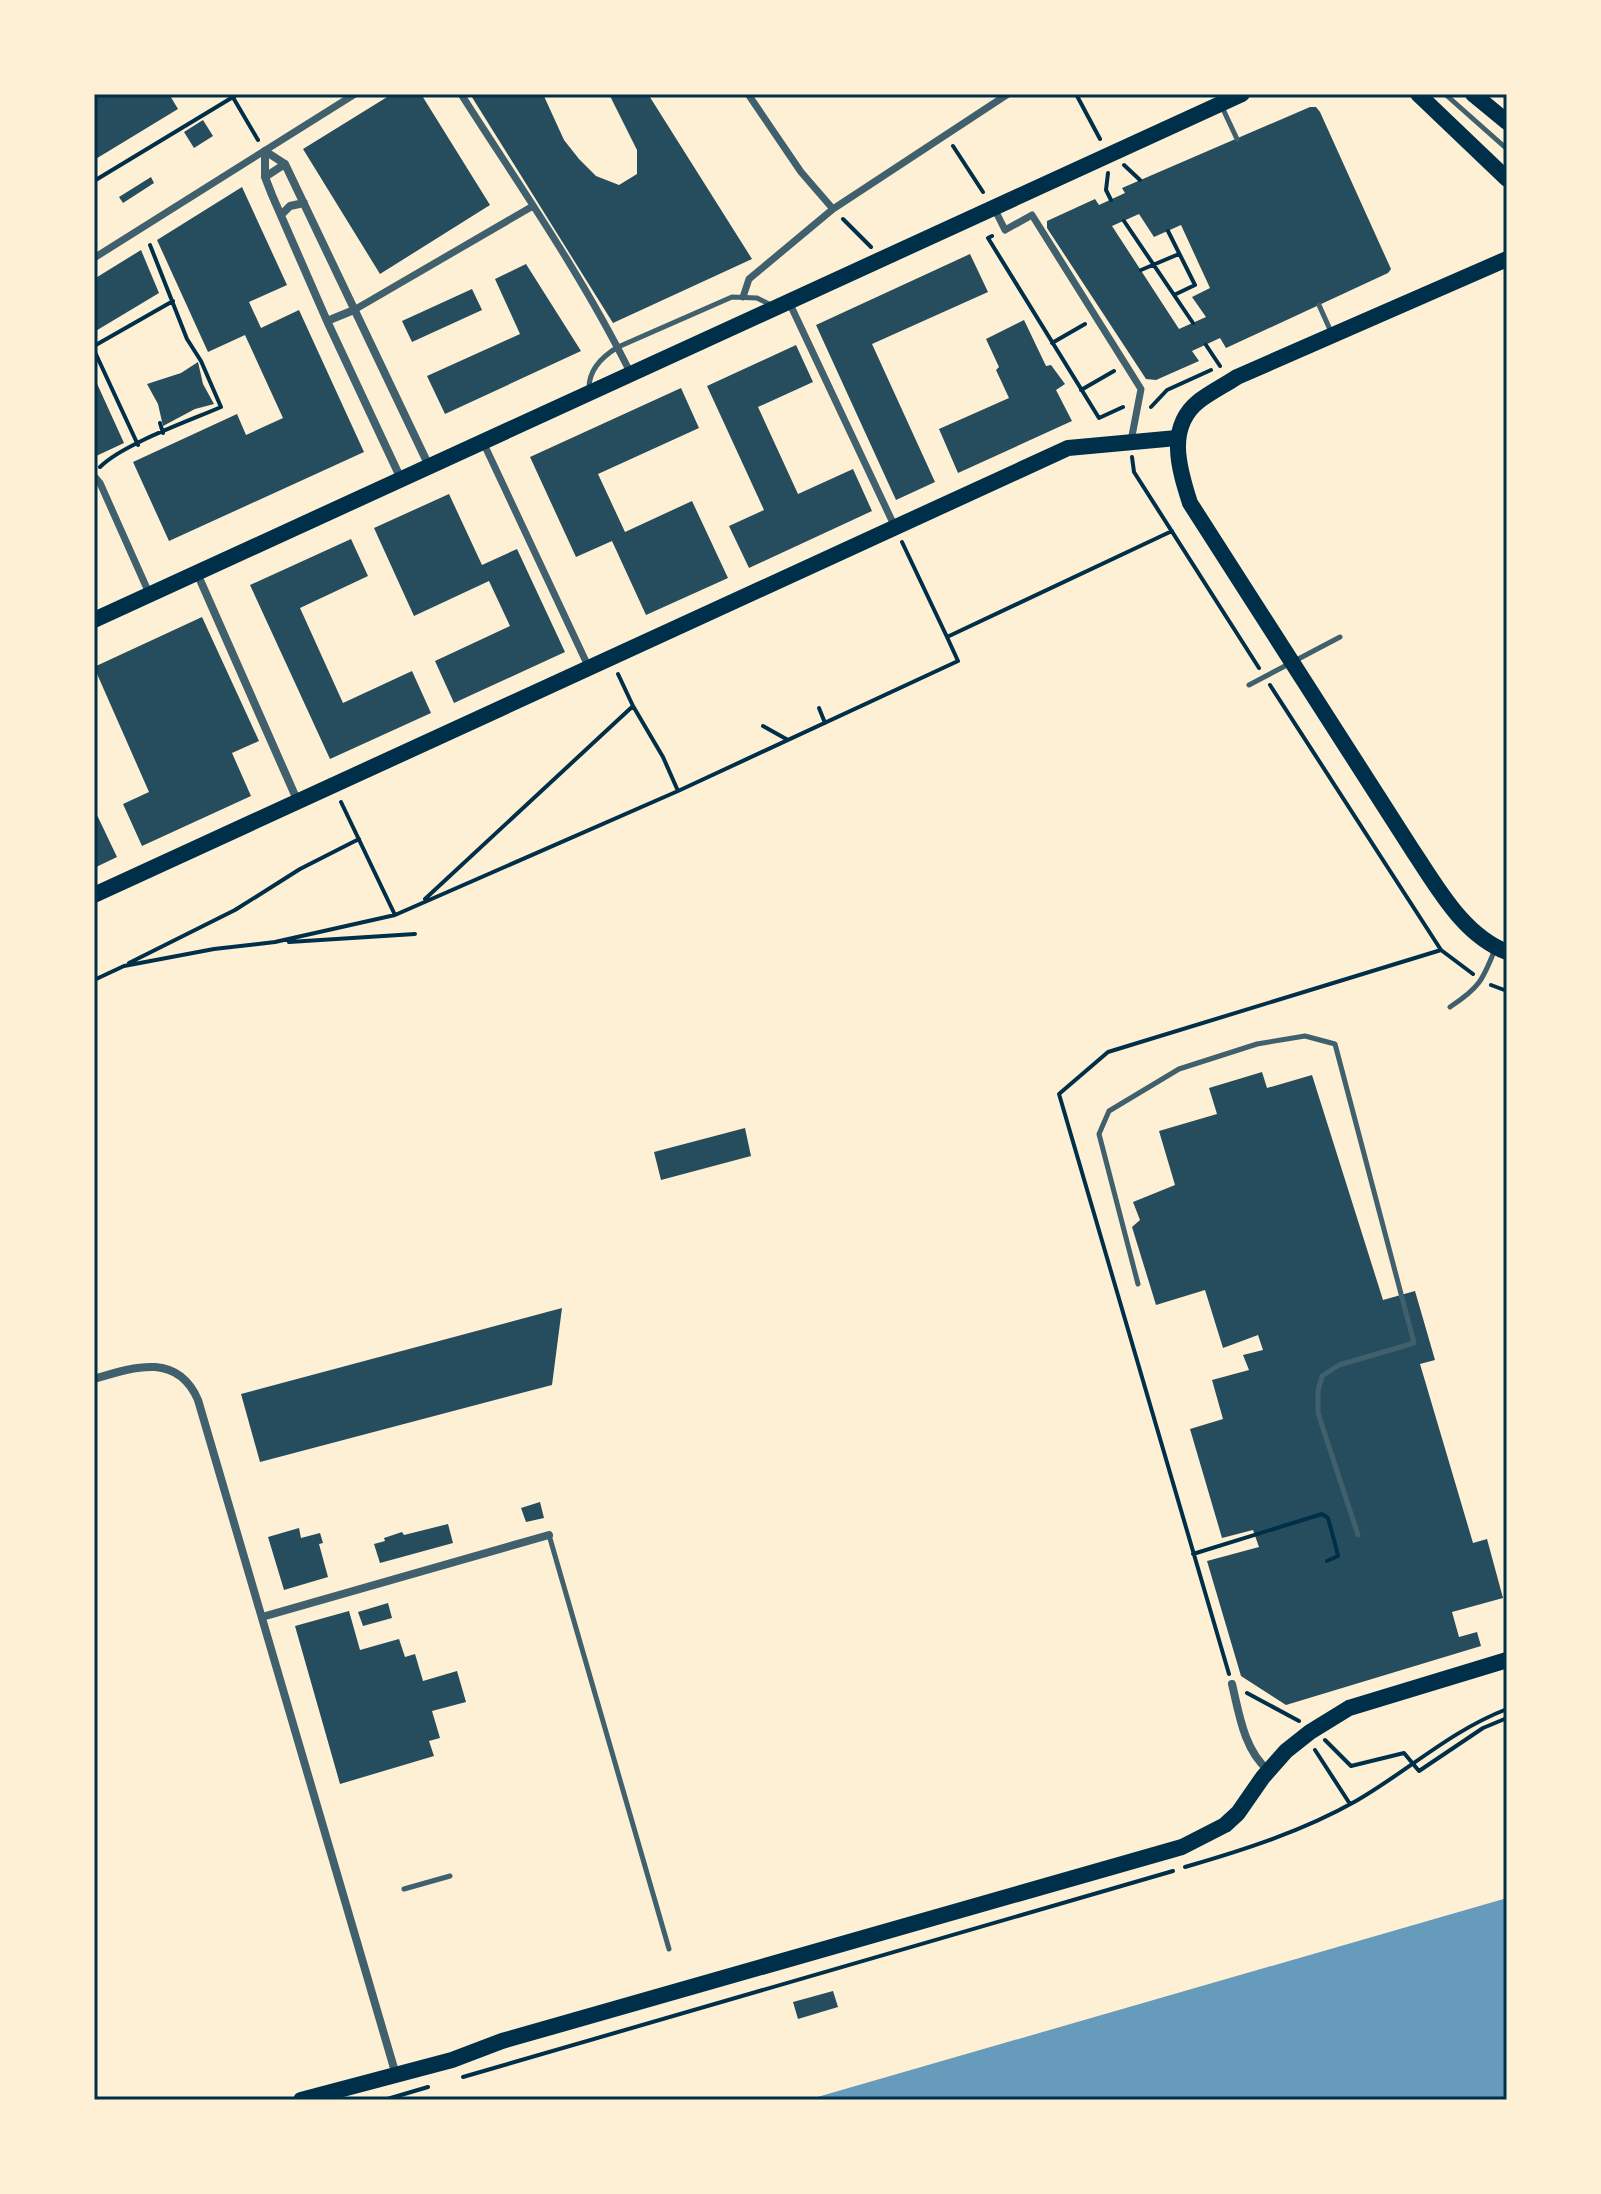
<svg xmlns="http://www.w3.org/2000/svg" width="1601" height="2194" font-family="'Asap Condensed',sans-serif">
<style>
.water{fill:#669bbc}
.building{fill:#264d5e;fill-rule:evenodd}
.lines{fill:none;stroke-linecap:round;stroke-linejoin:round}
.path{stroke:#003049;stroke-width:4}
.service{stroke:#3f606c;stroke-width:5}
.pedestrian{stroke:#3f606c;stroke-width:7}
.minor{stroke:#3f606c;stroke-width:8}
.secondary{stroke:#003049;stroke-width:16}
.primary{stroke:#003049;stroke-width:16}
.neatline{fill:none;stroke:#003049;stroke-width:3}
</style>
<rect width="100%" height="100%" fill="#fdf0d5"/>
<path class="water" d="M1507,1898V2100H807Z"/>
<path class="building" d="M94,94H169L178,109L94,160Z
M392,94H421L490,205L380,274L303,149Z
M470,94H543L564,140L579,159L596,176L619,185L637,174V150L609,94H648L752,259L613,323Z
M1310,107H1316L1320,112L1391,269L1388,273L1226,348L1220,338L1192,351L1199,361L1156,380L1146,379L1047,228V221L1095,199L1099,205L1125,193L1122,188ZM1139,214L1154,237L1181,225L1210,288L1192,297L1206,317L1179,329L1112,226Z
M203,120L213,136L194,148L184,132Z
M151,177L154,183L123,203L119,197Z
M242,187L287,285L249,302L261,328L299,310L364,452L169,541L133,462L237,414L246,435L283,418L245,335L208,352L157,240Z
M141,250L159,293L94,332V279Z
M970,254L988,292L872,344L935,482L896,500L816,325Z
M526,264L581,351L445,414L427,376L520,334L495,279Z
M472,289L482,310L412,342L402,321Z
M1024,320L1046,366L1051,365L1065,384L1056,390L1072,421L958,473L939,429L1009,398L996,370L999,367L986,339Z
M796,345L813,382L758,407L798,494L853,469L872,511L749,568L729,526L764,510L707,386Z
M198,362L203,384L214,404L195,409L163,426L158,404L147,384L181,373Z
M94,377L124,443L94,457Z
M681,388L699,428L598,474L625,532L692,501L728,578L646,615L612,541L576,557L530,457Z
M449,494L482,565L517,549L565,652L454,703L435,661L510,626L489,581L414,616L374,528Z
M351,539L368,576L300,608L343,703L412,671L431,713L330,759L250,585Z
M202,617L259,741L232,753L251,796L142,846L123,804L149,792L94,667Z
M97,815L117,857L94,868V817Z
M1262,1072L1267,1088L1312,1075L1383,1300L1415,1291L1435,1360L1420,1364L1473,1543L1487,1539L1503,1598L1452,1612L1459,1637L1477,1632L1481,1646L1286,1705L1241,1676L1207,1561L1259,1547L1253,1530L1222,1538L1190,1429L1223,1419L1212,1380L1249,1370L1243,1355L1263,1350L1258,1335L1223,1348L1205,1290L1156,1305L1132,1227L1140,1220L1133,1202L1175,1185L1159,1131L1217,1114L1209,1088Z
M745,1128L751,1156L661,1180L654,1152Z
M562,1308L552,1385L260,1462L241,1394Z
M540,1502L544,1518L526,1522L521,1508Z
M448,1524L453,1543L380,1563L374,1544L385,1541L384,1538L402,1532L404,1535Z
M299,1528L301,1538L320,1533L323,1543L319,1544L328,1577L284,1590L268,1537Z
M388,1603L392,1618L363,1626L358,1612Z
M349,1611L360,1650L399,1639L405,1657L415,1654L423,1681L457,1671L466,1702L432,1711L440,1738L429,1741L434,1756L340,1784L295,1626Z
M833,1991L838,2007L798,2019L793,2002Z"/>
<g class="lines">
<path class="path" d="M231,94L258,140
M1076,94L1100,139
M953,146L983,192
M1124,165L1140,180
M1108,173L1106,190L1111,200
M94,181L238,94
M843,219L871,247
M1124,221L1193,323
M1168,231L1195,285L1174,295
M992,236L988,238L1099,418L1123,407
M1141,270L1179,254
M1052,343L1085,324
M1206,345L1220,366
M94,346L173,301
M94,350L138,445
M1081,390L1114,371
M1151,407L1167,390L1211,370
M160,423L163,433
M1132,457L1134,472L1259,668
M100,467C123,444 189,421 221,407L201,361L187,339L150,245
M902,542L947,637
M1270,685L1441,950L1473,974
M633,706L663,757L678,791
M819,708L825,723
M763,726L788,740
M341,802L395,915
M425,899L633,706L618,674
M289,942L415,934
M129,963L235,910L300,869L359,839
M94,980L124,966L214,949L275,942L395,915L678,791L958,661L947,637L1172,531
M1491,985L1507,991
M1193,1554L1322,1514L1328,1518L1337,1551L1338,1556L1327,1561
M1229,1674L1059,1094L1108,1052L1441,950
M1247,1693L1299,1721
M1325,1740L1351,1766L1404,1753L1419,1771L1483,1728L1507,1718
M1315,1750L1350,1804
M1185,1867C1244,1850 1303,1831 1356,1801C1408,1771 1450,1731 1507,1709
M463,2077L1173,1871
M384,2100L428,2087"/>
<path class="service" d="M1445,94L1507,149
M1222,107L1237,139
M1319,305L1332,334
M589,388C589,369 603,356 618,347L732,297L757,298L771,305
M1249,685L1340,637
M1450,1007C1479,988 1483,980 1495,949
M1138,1284L1099,1134L1109,1111L1179,1069L1257,1044L1305,1036L1335,1044L1414,1343L1339,1365L1322,1376L1318,1391V1413L1358,1535
M549,1535L669,1949
M404,1889L450,1876"/>
<path class="pedestrian" d="M461,94C519,185 582,275 630,372
M748,94L801,172L833,209
M994,208L1005,230L1032,215L1141,389L1131,441
M94,258L355,94
M743,297L749,279L833,209L1008,94
M789,302L894,525
M354,310L533,206
M483,442L589,668
M94,476L100,483L149,593"/>
<path class="minor" d="M265,151L285,164L429,466
M265,151V177L272,195L327,321L401,479
M265,177L285,164
M281,215L290,206L304,203
M327,321L354,310
M197,573L298,802
M94,1379C134,1367 177,1352 198,1400L396,2075
M262,1617L549,1535
M1232,1684C1239,1713 1244,1750 1268,1770"/>
<path class="secondary" d="M94,620L1242,94
M94,895L1068,448L1177,438
M301,2100L452,2060L502,2041L1182,1847L1225,1825L1238,1813L1263,1777L1286,1751L1310,1732L1349,1708L1507,1660"/>
<path class="primary" d="M1418,94L1507,179
M1473,94L1507,122
M1507,259L1237,377C1225,385 1211,392 1199,401C1166,427 1179,469 1190,503L1413,851C1438,888 1463,935 1507,952"/>
</g>
<rect width="1601" height="2194" fill="none" stroke="#fdf0d5" stroke-width="192"/>
<rect x="96" y="96" width="1409" height="2002" class="neatline"/>
</svg>
